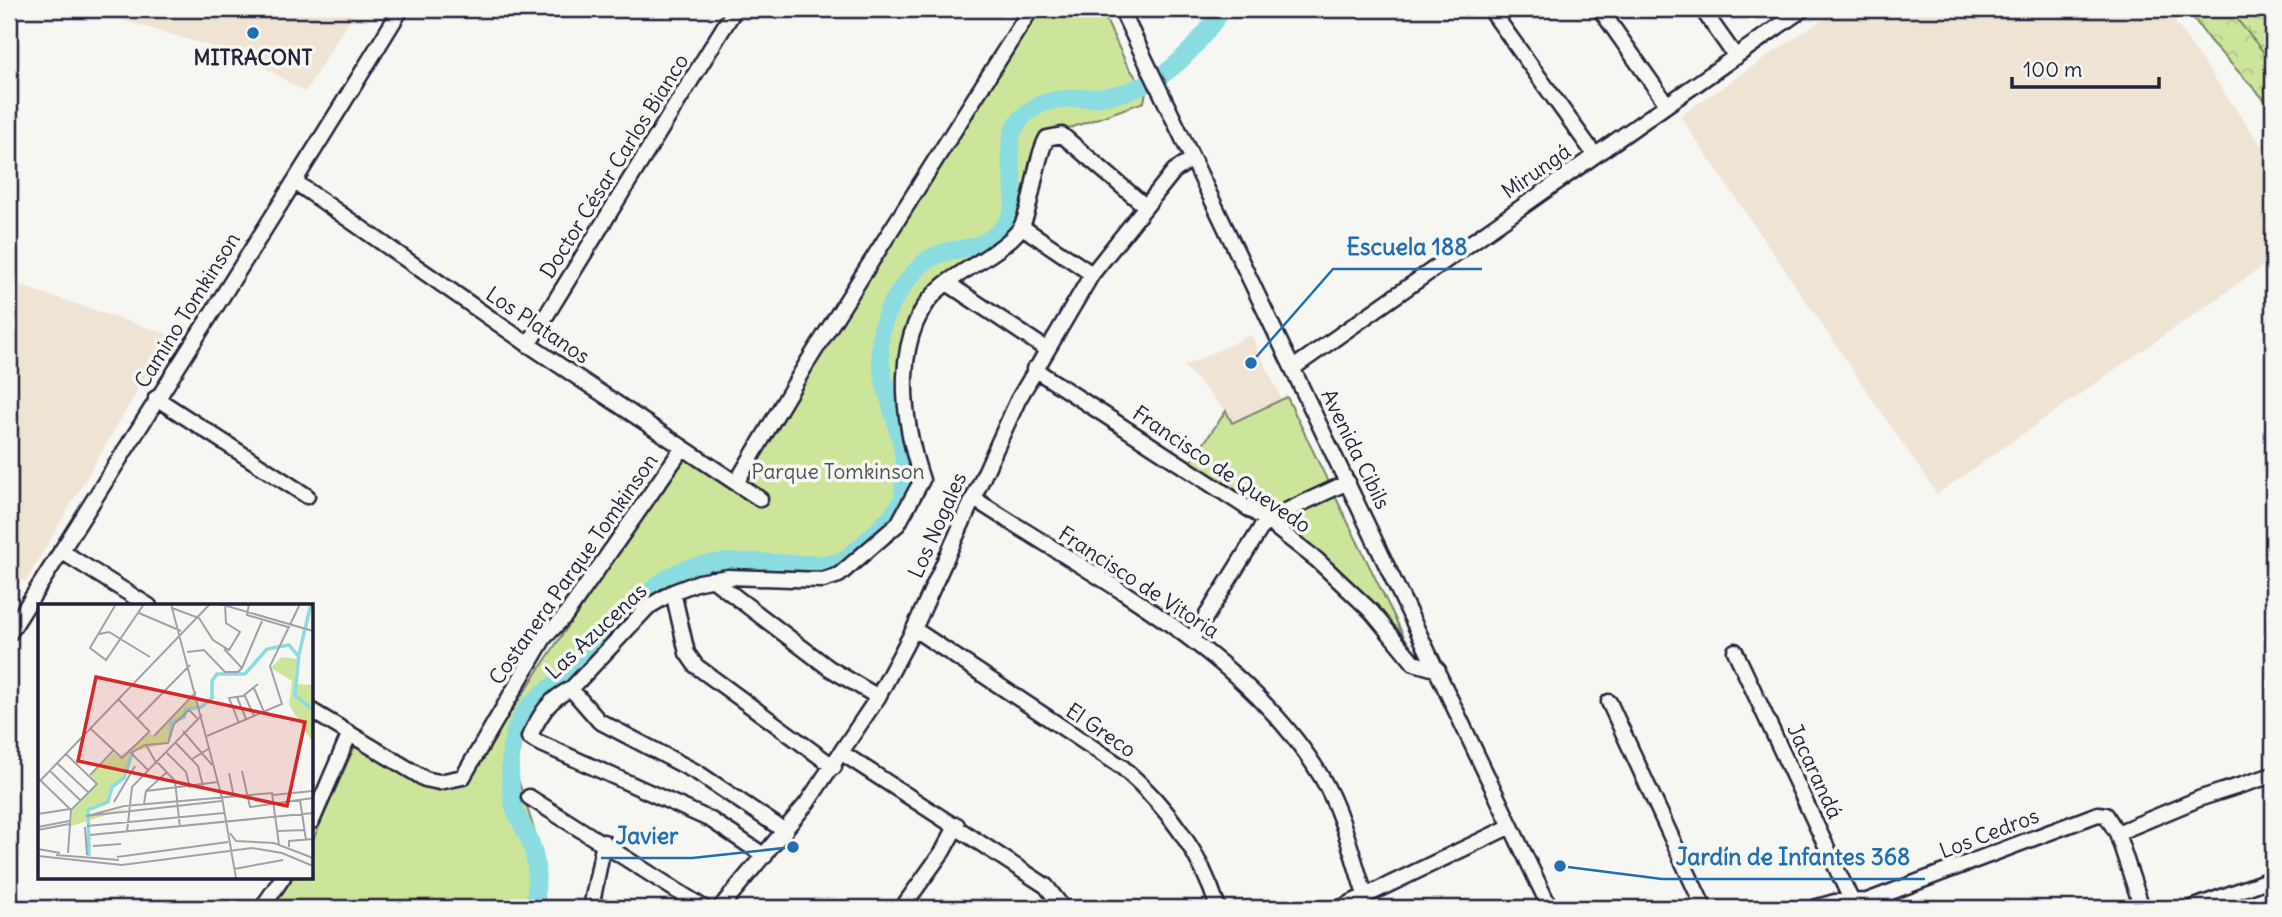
<svg xmlns="http://www.w3.org/2000/svg" width="2282" height="917" font-family="Delius,sans-serif">
<style>
.built{fill:#efe3d4}
.green{fill:#cde59b;stroke:#78846b;stroke-width:2}
.forest{fill:url(#forest-crowns);stroke:#78846b;stroke-width:2}
.wetland{fill:url(#wetland-marsh);stroke:#78846b;stroke-width:2}
.lines{fill:none;stroke-linecap:round;stroke-linejoin:round}
.river{stroke:#8bdce1;stroke-width:18}
.minor-casing{stroke:#22223b;stroke-width:19}
.minor{stroke:#f6f6f2;stroke-width:14}
.poi-dot{fill:#1f6fb2;stroke:#f6f6f2;stroke-width:2.5}
.labels{text-anchor:middle;dominant-baseline:central;stroke-width:7;stroke-linejoin:round;paint-order:stroke}
.poi-label{font-size:21px;font-weight:bold;fill:#22223b;stroke:#f6f6f2}
.street-label{font-size:21px;fill:#22223b;stroke:#f6f6f2}
.park-label{font-size:21px;fill:#4d5353;stroke:#f6f6f2}
.inset-river{fill:none;stroke:#8bdce1;stroke-width:3.5}
.inset-road{fill:none;stroke:#a1a1a9;stroke-width:2}
.view{fill:#d62828;fill-opacity:0.15;stroke:#d62828;stroke-width:3.5}
.inset-edge{fill:none;stroke:#22223b;stroke-width:3.5}
.leader{fill:none;stroke:#1f6fb2;stroke-width:2.5}
.callout-dot{fill:#1f6fb2;stroke:#f6f6f2;stroke-width:2.5}
.callout-label{font-size:23px;text-anchor:middle;font-weight:bold;fill:#1f6fb2;stroke:#f6f6f2;stroke-width:7;stroke-linejoin:round;paint-order:stroke}
</style>
<defs>
<pattern id="forest-crowns" width="20" height="18" patternUnits="userSpaceOnUse" patternTransform="scale(1.75)"><rect width="20" height="18" fill="#cde59b"/><path d="M2 6a3 3 0 1 1 6 0M12 15a3 3 0 1 1 6 0" fill="none" stroke="#b0c486"/></pattern>
<pattern id="wetland-marsh" width="20" height="14" patternUnits="userSpaceOnUse" patternTransform="scale(1.75)"><rect width="20" height="14" fill="#cde59b"/><path d="M1 5h8M5 5V1M11 12h8M15 12V8" fill="none" stroke="#b0c486"/></pattern>
</defs>
<rect width="100%" height="100%" fill="#f6f6f2"/>
<filter id="ink" filterUnits="userSpaceOnUse"><feTurbulence type="fractalNoise" baseFrequency=".0143" numOctaves="2"/><feDisplacementMap in="SourceGraphic" scale="14" xChannelSelector="R" yChannelSelector="G"/><feConvolveMatrix kernelMatrix="1 2 1 2 8 2 1 2 1" color-interpolation-filters="sRGB"/></filter>
<g filter="url(#ink)">
<path class="built" d="M85,9H356L305,92L247,57Z
M1837,9H2166L2273,163V259L1937,494L1680,116Z
M9,282L170,335L26,581L9,577Z
M1251,335L1282,400L1232,423L1226,411L1184,366Z"/>
<path class="green" d="M1038,9H1101L1126,63L1146,92L1144,102L1073,127L1048,132L1018,221L1006,234L935,284L916,307L905,342L914,486L895,523L836,571L789,573L735,569L678,577L658,589L583,672L541,700L520,742L517,776L537,839L545,908H273L293,877H312V842L354,748L359,744L403,775L424,784L473,769L568,626L686,458L741,491L820,348Z
M1287,397L1330,486L1270,515L1189,465L1226,411L1232,423Z
M1332,495L1335,496L1413,655L1281,523L1282,519Z"/>
<path class="forest" d="M2187,9H2273V109L2210,41Z"/>
<path class="wetland" d="M2229,9H2273V64Z"/>
<g class="lines">
<path class="river" d="M534,908C537,890 538,872 534,854C531,837 521,825 515,810C510,796 509,764 511,749C520,694 555,690 589,659C620,632 638,592 676,573C716,554 769,565 812,564C820,564 832,565 839,562C848,558 859,548 866,541C876,531 897,514 902,500C904,495 903,486 904,480C909,423 863,371 887,313C895,296 913,270 929,259C957,242 980,258 1007,222C1031,189 982,135 1039,105C1055,97 1082,99 1100,97C1161,90 1190,55 1223,9"/>
<g class="minor-casing">
<path id="minor" d="M1121,9L1550,908
M1490,9L1595,155
M1600,9L1666,103
M1702,9L1736,57
M295,182L526,343L760,499
M1022,227L1092,274
M947,283L1046,349
M528,345L735,9
M1293,368L1803,9
M1034,369L1266,520L1317,560L1371,611L1414,663L1438,670
M156,398L307,496
M736,483L807,363L1031,9
M973,498C1093,577 1247,651 1322,778C1343,814 1353,859 1366,898
M61,551L149,606
M712,579L829,668L878,697
M673,592L687,653L696,666L834,767
M914,629L1122,767C1167,806 1200,851 1218,908
M9,634C140,426 273,219 401,9
M1192,639L1266,520L1348,482
M1735,651L1854,906
M571,689L599,721L698,773L785,831
M1609,702L1704,908
M312,711L425,779L439,782L463,777L544,638L565,616L682,449
M842,753L1046,886L1063,908
M529,797L704,908
M312,821L349,735
M2117,833L2201,798L2273,775
M765,856L711,820L535,741L529,737C540,716 548,699 571,689L648,607L673,592L699,582L728,577L823,580L839,575L898,524L922,480C902,420 889,329 945,284C966,268 1004,250 1019,230C1032,213 1034,161 1047,138L1062,135L1145,206
M262,908L283,877
M591,908L604,842
M720,908L807,803L878,697L914,629L1018,400L1092,274L1174,171L1192,159
M902,908L943,851L957,825
M1340,908L1511,826
M1814,908L1835,902L1867,901L2098,814L2106,815L2117,833L2142,908
M2192,908L2273,878"/>
</g>
<use href="#minor" class="minor"/>
</g>
</g>
<circle class="poi-dot" cx="253" cy="33" r="7"/>
<g class="labels">
<g class="poi-label">
<text x="253" y="57">MITRACONT</text>
</g>
<g class="street-label">
<text transform="translate(614 166) rotate(-58)">Doctor César Carlos Bianco</text>
<text transform="translate(1536 171) rotate(-35)">Mirungá</text>
<text transform="translate(187 310) rotate(-58)">Camino Tomkinson</text>
<text transform="translate(538 325) rotate(34)">Los Platanos</text>
<text transform="translate(1356 449) rotate(64)">Avenida Cibils</text>
<text transform="translate(1222 469) rotate(34)">Francisco de Quevedo</text>
<text transform="translate(937 525) rotate(-66)">Los Nogales</text>
<text transform="translate(573 569) rotate(-55)">Costanera Parque Tomkinson</text>
<text transform="translate(1139 582) rotate(33)">Francisco de Vitoria</text>
<text transform="translate(596 631) rotate(-43)">Las Azucenas</text>
<text transform="translate(1101 730) rotate(34)">El Greco</text>
<text transform="translate(1815 771) rotate(65)">Jacarandá</text>
<text transform="translate(1989 833) rotate(-21)">Los Cedros</text>
</g>
<g class="park-label">
<text x="838" y="471">Parque Tomkinson</text>
</g>
</g>
<g transform="translate(38 604)">
<rect width="275" height="275" fill="#f6f6f2"/>
<path d="M157,90L160,105L151,106L138,117L129,139L94,148L88,171L75,183L71,198L51,206L48,212L88,205L33,222L34,207L59,180L52,171L76,149L81,153L112,129L116,132Z" fill="#cde59b"/>
<path d="M243,53L259,55L258,80L275,81V139L251,101L254,77L233,64Z" fill="#cde59b"/>
<path d="M275,85V139L256,99L260,87Z" fill="#cde59b"/>
<path class="inset-river" d="M273,0L261,50L257,91L275,106M132,133L133,119L146,113L148,105L163,103L174,94V77L179,70H207L229,45L251,41L261,53M51,252L50,206L70,198L74,183L86,174L95,147"/>
<path class="inset-road" d="M78,0L52,44L68,56L106,0M133,0L184,194L198,274M182,0L275,27M211,0L209,11L250,23M134,4L161,14L175,36L191,46L202,28L188,19L187,1M101,9L143,27M61,30L71,28L112,53M186,45L204,64M149,48L166,46L187,68H200L204,64M204,64L224,17M216,84L226,108M206,90L216,112M199,93L208,115M81,96L112,128M99,115L152,61M201,119L191,94L205,92L220,80M53,125L84,154L111,128M145,127L174,161M116,132L158,88M169,132L244,100L232,62L262,0M137,138L160,162L165,182M108,141L119,160M129,149L148,168L152,184M28,150L59,180L33,206L30,249M154,155L172,144M19,159L51,189M120,159L137,177L142,224M12,167L43,197M111,167L93,149L107,141L130,139L136,120L151,106L159,114M204,167L212,203L275,194M191,169L196,193M52,171L75,147M1,175L33,206M0,179L172,0M108,187L180,178M235,191L275,187M262,196L268,236M76,198L97,162M106,200L108,187L129,168M0,210L32,205M48,212L184,197M49,212L86,202L234,189L241,241M49,222L186,209M0,223L31,217M47,223L49,251M0,226L31,220M240,227L267,226M89,228L94,183L164,111M192,229L198,237L236,239L275,254M52,231L275,209M55,242L83,240M251,243V237L275,235M0,245L22,249M18,251L81,256M0,252L84,261L214,244L244,249L275,262M79,253L190,238M196,265L245,256"/>
<path class="view" d="M58,73L267,118L249,202L40,157Z"/>
<rect width="275" height="275" class="inset-edge"/>
</g>
<path class="leader" d="M1251 363L1333 269H1482M793 847L692 858H601M1560 866L1662 879H1925"/>
<g class="callout-dot">
<circle cx="1251" cy="363" r="7"/>
<circle cx="793" cy="847" r="7"/>
<circle cx="1560" cy="866" r="7"/>
</g>
<g class="callout-label">
<text x="1407" y="255">Escuela 188</text>
<text x="647" y="844">Javier</text>
<text x="1793" y="865">Jardín de Infantes 368</text>
</g>
<rect width="2282" height="917" fill="none" stroke="#f6f6f2" stroke-width="35"/>
<rect x="18" y="18" width="2247" height="882" fill="none" stroke="#22223b" stroke-width="2.5" filter="url(#ink)"/>
<path d="M2012 77v10h147v-10" fill="none" stroke="#22223b" stroke-width="3.5"/>
<text x="2023" y="77" font-size="21" fill="#22223b" stroke="#f6f6f2" stroke-width="5" paint-order="stroke">100 m</text>
</svg>
